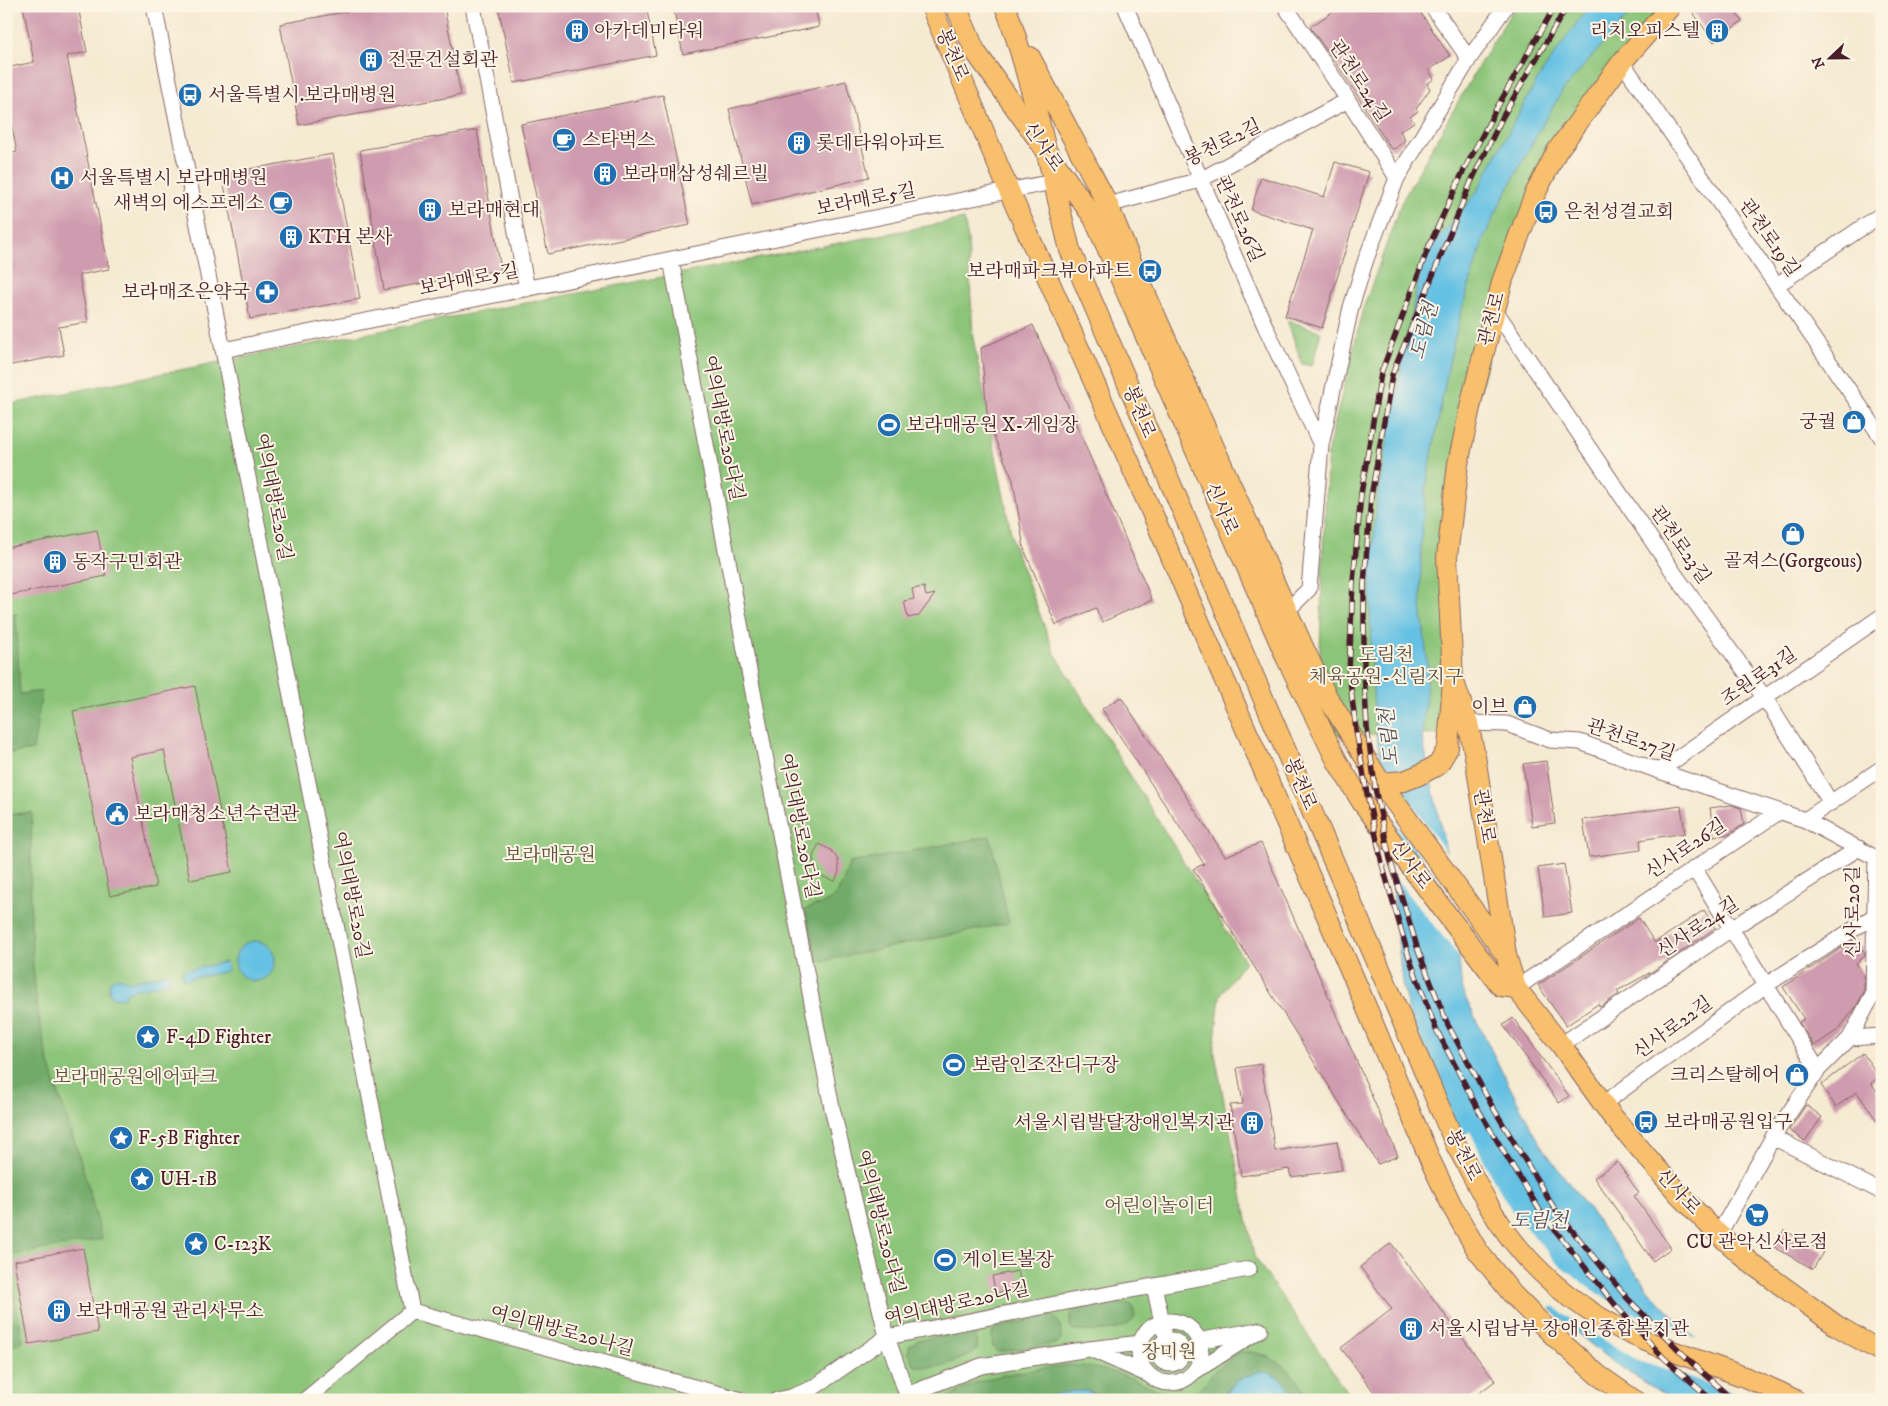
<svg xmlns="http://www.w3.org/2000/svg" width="1888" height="1406" font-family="'IM FELL DW Pica','Noto Serif KR',serif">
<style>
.green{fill:#8cc579;stroke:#6b7252}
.forest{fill:#71aa69;stroke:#5e644a}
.water{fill:#65c1e3;stroke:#587087}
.pier{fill:#f5ead2}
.building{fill:#cf9baf}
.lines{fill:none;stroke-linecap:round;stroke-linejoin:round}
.minor-casing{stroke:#866665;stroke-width:17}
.major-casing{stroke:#866665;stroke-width:22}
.minor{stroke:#fff;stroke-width:15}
.major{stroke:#f8bf6c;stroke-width:20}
.rail-casing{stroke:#4a1f2b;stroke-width:5.5}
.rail{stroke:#fcf5e5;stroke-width:4;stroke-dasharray:11;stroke-linecap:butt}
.labels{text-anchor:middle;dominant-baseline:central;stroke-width:4;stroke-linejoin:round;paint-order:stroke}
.poi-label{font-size:19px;fill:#4a1f2b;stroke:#fcf5e5;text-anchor:start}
.street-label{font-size:19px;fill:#4a1f2b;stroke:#fcf5e5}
.park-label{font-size:19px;fill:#5e5142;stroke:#fcf5e5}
.water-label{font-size:20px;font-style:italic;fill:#525062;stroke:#fcf5e5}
</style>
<rect width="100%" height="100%" fill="#fcf5e5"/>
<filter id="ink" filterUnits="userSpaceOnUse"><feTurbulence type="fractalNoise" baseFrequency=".02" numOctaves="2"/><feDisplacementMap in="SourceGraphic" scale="10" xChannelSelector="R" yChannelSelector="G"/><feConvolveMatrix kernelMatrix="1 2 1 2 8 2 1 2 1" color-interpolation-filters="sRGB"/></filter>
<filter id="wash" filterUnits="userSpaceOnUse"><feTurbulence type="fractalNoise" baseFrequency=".0096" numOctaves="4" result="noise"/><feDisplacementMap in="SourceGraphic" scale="20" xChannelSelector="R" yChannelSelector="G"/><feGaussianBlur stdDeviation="1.12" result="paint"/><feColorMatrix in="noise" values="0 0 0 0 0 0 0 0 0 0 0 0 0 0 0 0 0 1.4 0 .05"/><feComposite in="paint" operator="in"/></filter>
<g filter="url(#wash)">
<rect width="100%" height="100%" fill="#f5ead2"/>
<path class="green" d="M1515,6H1668L1525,206L1441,553L1464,735L1329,734L1314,692L1320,650L1323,548L1328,450L1363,309L1402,201L1476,70Z
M964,219L968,240L973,338L1013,543L1054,652L1245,961L1220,996L1214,1049L1254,1256L1352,1400H6V405L234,359Z
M1287,320L1321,332L1312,366L1302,364Z"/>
<path class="forest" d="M16,614L20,694L42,691L33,750L6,754V616Z
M32,812C30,884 28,957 41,1028C49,1073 67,1115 80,1159C88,1185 95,1212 102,1239L7,1256L23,1341L6,1349V815Z
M990,836L1009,923L817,962L805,910C812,906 817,906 824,903C840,897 845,877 849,863Z
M1122,1302L1133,1305L1135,1317C1123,1335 1093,1331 1074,1331L1070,1326V1314L1074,1309Z
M1052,1315C1061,1322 1061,1330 1061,1340L1058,1343L998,1352L993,1348L992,1334L996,1328Z
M968,1331L976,1335L977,1350C960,1361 935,1371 915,1366L909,1354V1346L918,1340Z
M1240,1352C1269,1349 1299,1373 1308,1400H1297L1293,1393L1230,1387L1221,1400H1185L1195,1393L1217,1369Z
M1068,1365C1093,1366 1117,1372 1141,1382C1153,1387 1165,1394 1177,1400H1111L1087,1391H1074L1027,1400H944C956,1394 967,1387 979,1382C1008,1372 1038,1369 1068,1365Z"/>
<path class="water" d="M1589,6H1636L1563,90L1540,129L1502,200L1483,240L1461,312L1449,362L1426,487L1421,542V603L1428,668L1422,737L1451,875L1462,991L1504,1076L1542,1147L1651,1293L1710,1354L1765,1400H1673L1611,1361L1564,1322L1527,1285L1418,1052L1402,983L1381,763L1375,725L1371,659L1370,580L1377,499L1396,394L1423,257L1477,192L1514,122L1541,74Z
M235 961a20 20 0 1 1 40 0a20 20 0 1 1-40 0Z
M226,962L228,971L184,980L182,971Z
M168,973L170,982L129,991L123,998L113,997L109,992L110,982C116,976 122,976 128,982Z
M1258,1372C1276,1371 1289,1385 1297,1400H1221L1237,1380Z
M1074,1391H1086L1111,1400H1027Z"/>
<path class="pier" d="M1377,754L1449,856L1453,875L1461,959L1388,869L1384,824L1440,893L1445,890L1382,803Z
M1470,1131L1491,1175L1514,1214L1557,1263L1597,1293L1647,1321L1702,1341L1768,1400H1755L1636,1359L1578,1325L1554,1306L1548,1310L1525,1286L1493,1244L1467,1199L1446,1151Z"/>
<g id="blocks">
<path class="building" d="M23,6H78L87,52L67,56L109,269L79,275L88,322L59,327L64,355L6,366V154L17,152L6,97V68L34,62Z
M377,6H444L461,95L299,125L280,24Z
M498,6H646L656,55L514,83Z
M673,6H815L819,27L683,54Z
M1341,6H1416L1450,56L1429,70L1434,79L1427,84L1430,89L1416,109L1418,111L1410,117L1414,122L1400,131L1405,140L1396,148L1391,149L1345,76L1310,27Z
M1701,6H1731L1742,21L1714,42L1692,11Z
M846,81L869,177L752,205L729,109Z
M663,95L690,225L548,254L521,124Z
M477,130L501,270L384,290L360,150Z
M333,154L360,299L250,319L222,174Z
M1335,162L1369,172L1322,328L1285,316L1313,230L1251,210L1261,177L1324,197Z
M1033,325L1152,600L1102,622L1096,608L1056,625L1024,549L1013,480L988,423L981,348Z
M97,530L106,576L6,596V548Z
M924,587L926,596L935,594L918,617L917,616L908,618L904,601L914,599L912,589Z
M195,686L232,872L190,880L164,750L130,757L156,887L110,896L73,711Z
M1121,697L1225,856L1261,843L1398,1156L1378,1164L1193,869L1204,864L1102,709Z
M1546,761L1555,823L1532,826L1523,764Z
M1731,805L1741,808L1744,824L1729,834L1714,836L1710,808Z
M1681,806L1685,833L1640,840L1641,850L1589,857L1583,820Z
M819,844L831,850L838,860L839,872L835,881L823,877L814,866L813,859L814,853Z
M1564,864L1572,913L1545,917L1538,868Z
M1704,910L1715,928L1653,971L1617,991L1619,994L1609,1001L1600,1007L1598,1004L1566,1026L1538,985L1639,918L1654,942H1656Z
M1855,939L1865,953L1864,957L1856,963L1864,976V992L1856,1007L1838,1030L1814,1046L1799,1022L1804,1019L1783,987Z
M1513,1018L1569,1096L1559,1103L1503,1025Z
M1863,1053L1879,1077L1871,1083L1882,1098V1128L1857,1092L1836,1107L1821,1085Z
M1261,1064L1275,1151L1337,1141L1342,1170L1291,1177L1289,1169L1241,1176L1230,1105L1243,1104L1237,1068Z
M1806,1105L1822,1117L1805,1141L1789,1130Z
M1617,1162L1639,1193L1634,1196L1671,1248L1653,1261L1594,1178Z
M1784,1230L1823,1252L1813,1269L1774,1247Z
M1391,1243L1495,1381L1470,1400H1380L1341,1348L1392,1309L1360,1267Z
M83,1248L98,1332L29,1344L14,1261Z
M1018,1271L1022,1288L996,1293L992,1276Z"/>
</g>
</g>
<g filter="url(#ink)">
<use href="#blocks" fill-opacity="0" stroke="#866665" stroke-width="1"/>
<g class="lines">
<g class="minor-casing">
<path id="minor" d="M154,6L223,350L412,1311
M473,6L527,289
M1125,6L1265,326L1321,445
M1285,6L1339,86L1397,178
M1432,6L1469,59
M1622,62L1882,438
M1108,205L1200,180L1348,100
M671,260L832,1108L887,1337L907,1395
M1777,285L1882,214
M1495,310L1676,576L1764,697L1831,803
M223,350L1062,180
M1288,610L1309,589L1321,445L1351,307L1366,259L1397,178L1469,59L1506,6
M1468,723L1507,724L1550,740L1580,742L1659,771L1805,820L1876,858L1873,994L1850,1038L1818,1070L1773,1137L1719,1234
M1659,771L1882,616
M1805,820L1882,768
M1694,868L1818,1070
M1516,988L1779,812
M1850,1038L1882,1036
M1561,1045L1731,929L1859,848
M1603,1104L1766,985L1882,911
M1773,1137L1882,1192
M1154,1286L1164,1331
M412,1311L742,1400
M1139 1352a31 31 0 1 1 62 0a31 31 0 1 1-62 0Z
M1158 1352a12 12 0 1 1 24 0a12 12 0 1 1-24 0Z
M1198,1341L1253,1331
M1090,1349L1151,1376
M1194,1372L1260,1330
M907,1395L981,1366L1089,1349L1141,1343
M305,1400L412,1311
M777,1400L791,1397L813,1388L887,1337L1092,1297L1249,1269"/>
</g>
<g class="major-casing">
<path id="major" d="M931,6L1009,191L1153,515L1362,997L1431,1162L1452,1206L1477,1250L1513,1295L1553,1335L1598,1375L1634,1400
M956,6L975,51L1094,218L1287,659L1337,761L1362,802L1501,986L1516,988
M1005,6C1016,33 1023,62 1031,90C1045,143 1057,197 1070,250L1455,1143C1467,1164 1477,1185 1489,1206C1524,1266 1580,1313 1644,1340C1694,1361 1747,1374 1795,1400
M1030,57L1108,205L1130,259L1305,651L1326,695L1381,783L1506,955L1516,988L1561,1045L1612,1116L1678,1193L1714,1230L1752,1264L1837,1326L1882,1352
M1456,688L1468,723L1475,756L1506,954
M1381,783L1404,781L1419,775L1438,765L1448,748L1453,679L1447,557L1458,464L1472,398L1503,279L1534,196L1557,151L1622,62L1671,6"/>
</g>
<use href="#minor" class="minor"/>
<use href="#major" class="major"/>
<g class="rail-casing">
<path id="rail" d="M1555,6L1495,111L1461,176L1429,246L1381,373L1361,494L1353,582L1349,673L1356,730L1367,794L1382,864L1409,957L1436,1029L1479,1111L1542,1214L1617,1307L1664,1358L1712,1400
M1567,6L1503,116L1471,182L1392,375L1371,497L1364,584V671L1367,728L1376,793L1390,859L1419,953L1448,1025L1492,1106L1554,1208L1627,1298L1696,1367L1733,1400"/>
</g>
<use href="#rail" class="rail"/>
</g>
</g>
<defs>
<g id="building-disc" transform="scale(1.25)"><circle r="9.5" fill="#1f6fb2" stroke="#fcf5e5"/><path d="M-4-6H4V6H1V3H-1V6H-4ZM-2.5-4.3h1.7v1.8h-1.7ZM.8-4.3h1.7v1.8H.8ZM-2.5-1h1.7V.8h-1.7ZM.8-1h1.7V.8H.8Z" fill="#fff"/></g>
<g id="bus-disc" transform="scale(1.25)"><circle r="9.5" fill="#1f6fb2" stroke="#fcf5e5"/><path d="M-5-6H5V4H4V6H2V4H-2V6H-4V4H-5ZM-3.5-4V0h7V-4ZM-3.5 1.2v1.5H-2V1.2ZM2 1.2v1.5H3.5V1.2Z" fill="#fff"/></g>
<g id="cafe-disc" transform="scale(1.25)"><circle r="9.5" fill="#1f6fb2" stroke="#fcf5e5"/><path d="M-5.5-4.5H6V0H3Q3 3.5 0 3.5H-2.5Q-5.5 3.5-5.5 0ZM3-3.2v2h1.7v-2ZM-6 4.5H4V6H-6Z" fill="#fff"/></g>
<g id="hospital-disc" transform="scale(1.25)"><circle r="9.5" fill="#1f6fb2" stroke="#fcf5e5"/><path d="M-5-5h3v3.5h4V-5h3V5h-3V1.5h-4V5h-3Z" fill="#fff"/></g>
<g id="pharmacy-disc" transform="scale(1.25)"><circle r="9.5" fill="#1f6fb2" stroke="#fcf5e5"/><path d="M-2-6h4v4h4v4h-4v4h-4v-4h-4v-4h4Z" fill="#fff"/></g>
<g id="shop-disc" transform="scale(1.25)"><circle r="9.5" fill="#1f6fb2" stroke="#fcf5e5"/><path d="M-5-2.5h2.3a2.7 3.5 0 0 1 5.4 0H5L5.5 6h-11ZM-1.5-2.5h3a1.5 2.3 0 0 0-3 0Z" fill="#fff"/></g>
<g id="stadium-disc" transform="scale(1.25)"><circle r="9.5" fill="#1f6fb2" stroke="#fcf5e5"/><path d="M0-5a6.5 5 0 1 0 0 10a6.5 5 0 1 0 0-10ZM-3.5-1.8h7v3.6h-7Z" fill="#fff"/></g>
<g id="civic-disc" transform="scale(1.25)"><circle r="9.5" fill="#1f6fb2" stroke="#fcf5e5"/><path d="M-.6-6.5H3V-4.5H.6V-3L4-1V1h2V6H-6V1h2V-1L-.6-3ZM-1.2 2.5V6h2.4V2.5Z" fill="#fff"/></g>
<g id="sight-disc" transform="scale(1.25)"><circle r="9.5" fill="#1f6fb2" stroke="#fcf5e5"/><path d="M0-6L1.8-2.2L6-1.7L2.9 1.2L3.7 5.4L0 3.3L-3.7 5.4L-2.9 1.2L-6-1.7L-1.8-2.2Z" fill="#fff"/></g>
<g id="supermarket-disc" transform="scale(1.25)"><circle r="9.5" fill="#1f6fb2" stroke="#fcf5e5"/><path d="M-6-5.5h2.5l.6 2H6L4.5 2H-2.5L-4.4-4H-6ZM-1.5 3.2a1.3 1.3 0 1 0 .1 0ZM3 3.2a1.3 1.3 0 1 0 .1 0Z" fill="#fff"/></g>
</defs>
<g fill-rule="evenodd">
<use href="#building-disc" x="577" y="31"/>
<use href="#building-disc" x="1717" y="31"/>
<use href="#building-disc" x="371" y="60"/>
<use href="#bus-disc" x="190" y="95"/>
<use href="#cafe-disc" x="564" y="140"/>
<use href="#building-disc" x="799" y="143"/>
<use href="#building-disc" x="605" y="174"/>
<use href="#hospital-disc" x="62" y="178"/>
<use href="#cafe-disc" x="281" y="203"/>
<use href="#building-disc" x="430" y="210"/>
<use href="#bus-disc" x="1546" y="212"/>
<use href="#building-disc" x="291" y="237"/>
<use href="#bus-disc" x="1150" y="271"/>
<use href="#pharmacy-disc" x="267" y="292"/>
<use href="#shop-disc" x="1854" y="422"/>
<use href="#stadium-disc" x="889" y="425"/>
<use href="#shop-disc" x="1793" y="534"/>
<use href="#building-disc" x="55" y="562"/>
<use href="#shop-disc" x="1525" y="707"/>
<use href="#civic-disc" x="117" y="814"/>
<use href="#sight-disc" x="148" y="1037"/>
<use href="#stadium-disc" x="954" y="1065"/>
<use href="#shop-disc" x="1797" y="1075"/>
<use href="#bus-disc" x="1646" y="1122"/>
<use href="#building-disc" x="1252" y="1123"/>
<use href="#sight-disc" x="121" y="1138"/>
<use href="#sight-disc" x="142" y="1179"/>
<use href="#supermarket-disc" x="1757" y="1215"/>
<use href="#sight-disc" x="196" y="1244"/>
<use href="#stadium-disc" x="945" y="1260"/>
<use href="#building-disc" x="59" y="1311"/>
<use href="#building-disc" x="1411" y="1329"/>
</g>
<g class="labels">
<g class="poi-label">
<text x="594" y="31">아카데미타워</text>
<text x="1700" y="31" text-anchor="end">리치오피스텔</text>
<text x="388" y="60">전문건설회관</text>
<text x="208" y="95">서울특별시.보라매병원</text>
<text x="582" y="140">스타벅스</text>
<text x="816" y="143">롯데타워아파트</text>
<text x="622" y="174">보라매삼성쉐르빌</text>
<text x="80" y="178">서울특별시 보라매병원</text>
<text x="264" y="203" text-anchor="end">새벽의 에스프레소</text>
<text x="448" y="210">보라매현대</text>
<text x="1564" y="212">은천성결교회</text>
<text x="308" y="237">KTH 본사</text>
<text x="1132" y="271" text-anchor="end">보라매파크뷰아파트</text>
<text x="250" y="292" text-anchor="end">보라매조은약국</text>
<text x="1836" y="422" text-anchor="end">궁궐</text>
<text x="906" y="425">보라매공원 X-게임장</text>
<text x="1793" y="561" text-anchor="middle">골져스(Gorgeous)</text>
<text x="72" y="562">동작구민회관</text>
<text x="1508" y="707" text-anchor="end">이브</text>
<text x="134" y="814">보라매청소년수련관</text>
<text x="166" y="1037">F-4D Fighter</text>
<text x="972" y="1065">보람인조잔디구장</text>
<text x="1780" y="1075" text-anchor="end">크리스탈헤어</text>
<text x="1664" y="1122">보라매공원입구</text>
<text x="1234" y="1123" text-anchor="end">서울시립발달장애인복지관</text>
<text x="138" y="1138">F-5B Fighter</text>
<text x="160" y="1179">UH-1B</text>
<text x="1757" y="1242" text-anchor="middle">CU 관악신사로점</text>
<text x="214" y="1244">C-123K</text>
<text x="962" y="1260">게이트볼장</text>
<text x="76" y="1311">보라매공원 관리사무소</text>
<text x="1428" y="1329">서울시립남부 장애인종합복지관</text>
</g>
<g class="street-label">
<text transform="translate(952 55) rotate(67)">봉천로</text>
<text transform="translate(1359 81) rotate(57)">관천로24길</text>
<text transform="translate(1223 143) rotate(-26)">봉천로2길</text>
<text transform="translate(1043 147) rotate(55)">신사로</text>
<text transform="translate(866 200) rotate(-11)">보라매로5길</text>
<text transform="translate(1239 219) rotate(66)">관천로26길</text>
<text transform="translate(1769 238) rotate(55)">관천로19길</text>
<text transform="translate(469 280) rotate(-11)">보라매로5길</text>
<text transform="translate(1492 319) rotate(-75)">관천로</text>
<text transform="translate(1139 412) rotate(67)">봉천로</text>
<text transform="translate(723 428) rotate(79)">여의대방로20다길</text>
<text transform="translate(273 497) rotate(79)">여의대방로20길</text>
<text transform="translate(1221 509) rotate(66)">신사로</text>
<text transform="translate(1680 545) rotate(55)">관천로23길</text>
<text transform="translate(1759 677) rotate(-35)">조원로31길</text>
<text transform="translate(1631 740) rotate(19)">관천로27길</text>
<text transform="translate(1300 784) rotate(67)">봉천로</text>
<text transform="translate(1484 816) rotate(81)">관천로</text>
<text transform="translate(799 826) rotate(79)">여의대방로20다길</text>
<text transform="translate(1686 849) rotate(-34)">신사로26길</text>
<text transform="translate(1410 865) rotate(53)">신사로</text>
<text transform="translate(351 895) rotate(79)">여의대방로20길</text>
<text transform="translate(1853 912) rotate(-90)">신사로20길</text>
<text transform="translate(1698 928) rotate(-34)">신사로24길</text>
<text transform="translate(1673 1028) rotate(-36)">신사로22길</text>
<text transform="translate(1463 1155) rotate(63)">봉천로</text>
<text transform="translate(1678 1192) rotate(47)">신사로</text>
<text transform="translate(880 1222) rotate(76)">여의대방로20다길</text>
<text transform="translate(957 1304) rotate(-12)">여의대방로20나길</text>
<text transform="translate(562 1331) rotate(15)">여의대방로20나길</text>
</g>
<g class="park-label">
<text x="1386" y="655">도림천<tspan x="1386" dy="22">체육공원-신림지구</tspan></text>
<text x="550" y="855">보라매공원</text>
<text x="135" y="1077">보라매공원에어파크</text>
<text x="1159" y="1206">어린이놀이터</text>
<text x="1169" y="1352">장미원</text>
</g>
<g class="water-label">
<text transform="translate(1425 331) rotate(-75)">도림천</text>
<text transform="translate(1390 737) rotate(-96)">도림천</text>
<text x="1539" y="1221">도림천</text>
</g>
</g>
<rect width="1888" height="1406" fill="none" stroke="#fcf5e5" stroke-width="25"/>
<g transform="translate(1830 58) rotate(248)" stroke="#fcf5e5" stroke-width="4" paint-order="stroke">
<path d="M0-4L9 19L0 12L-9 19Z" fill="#4a1f2b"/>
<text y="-8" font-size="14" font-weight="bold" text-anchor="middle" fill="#4a1f2b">N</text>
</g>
</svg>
